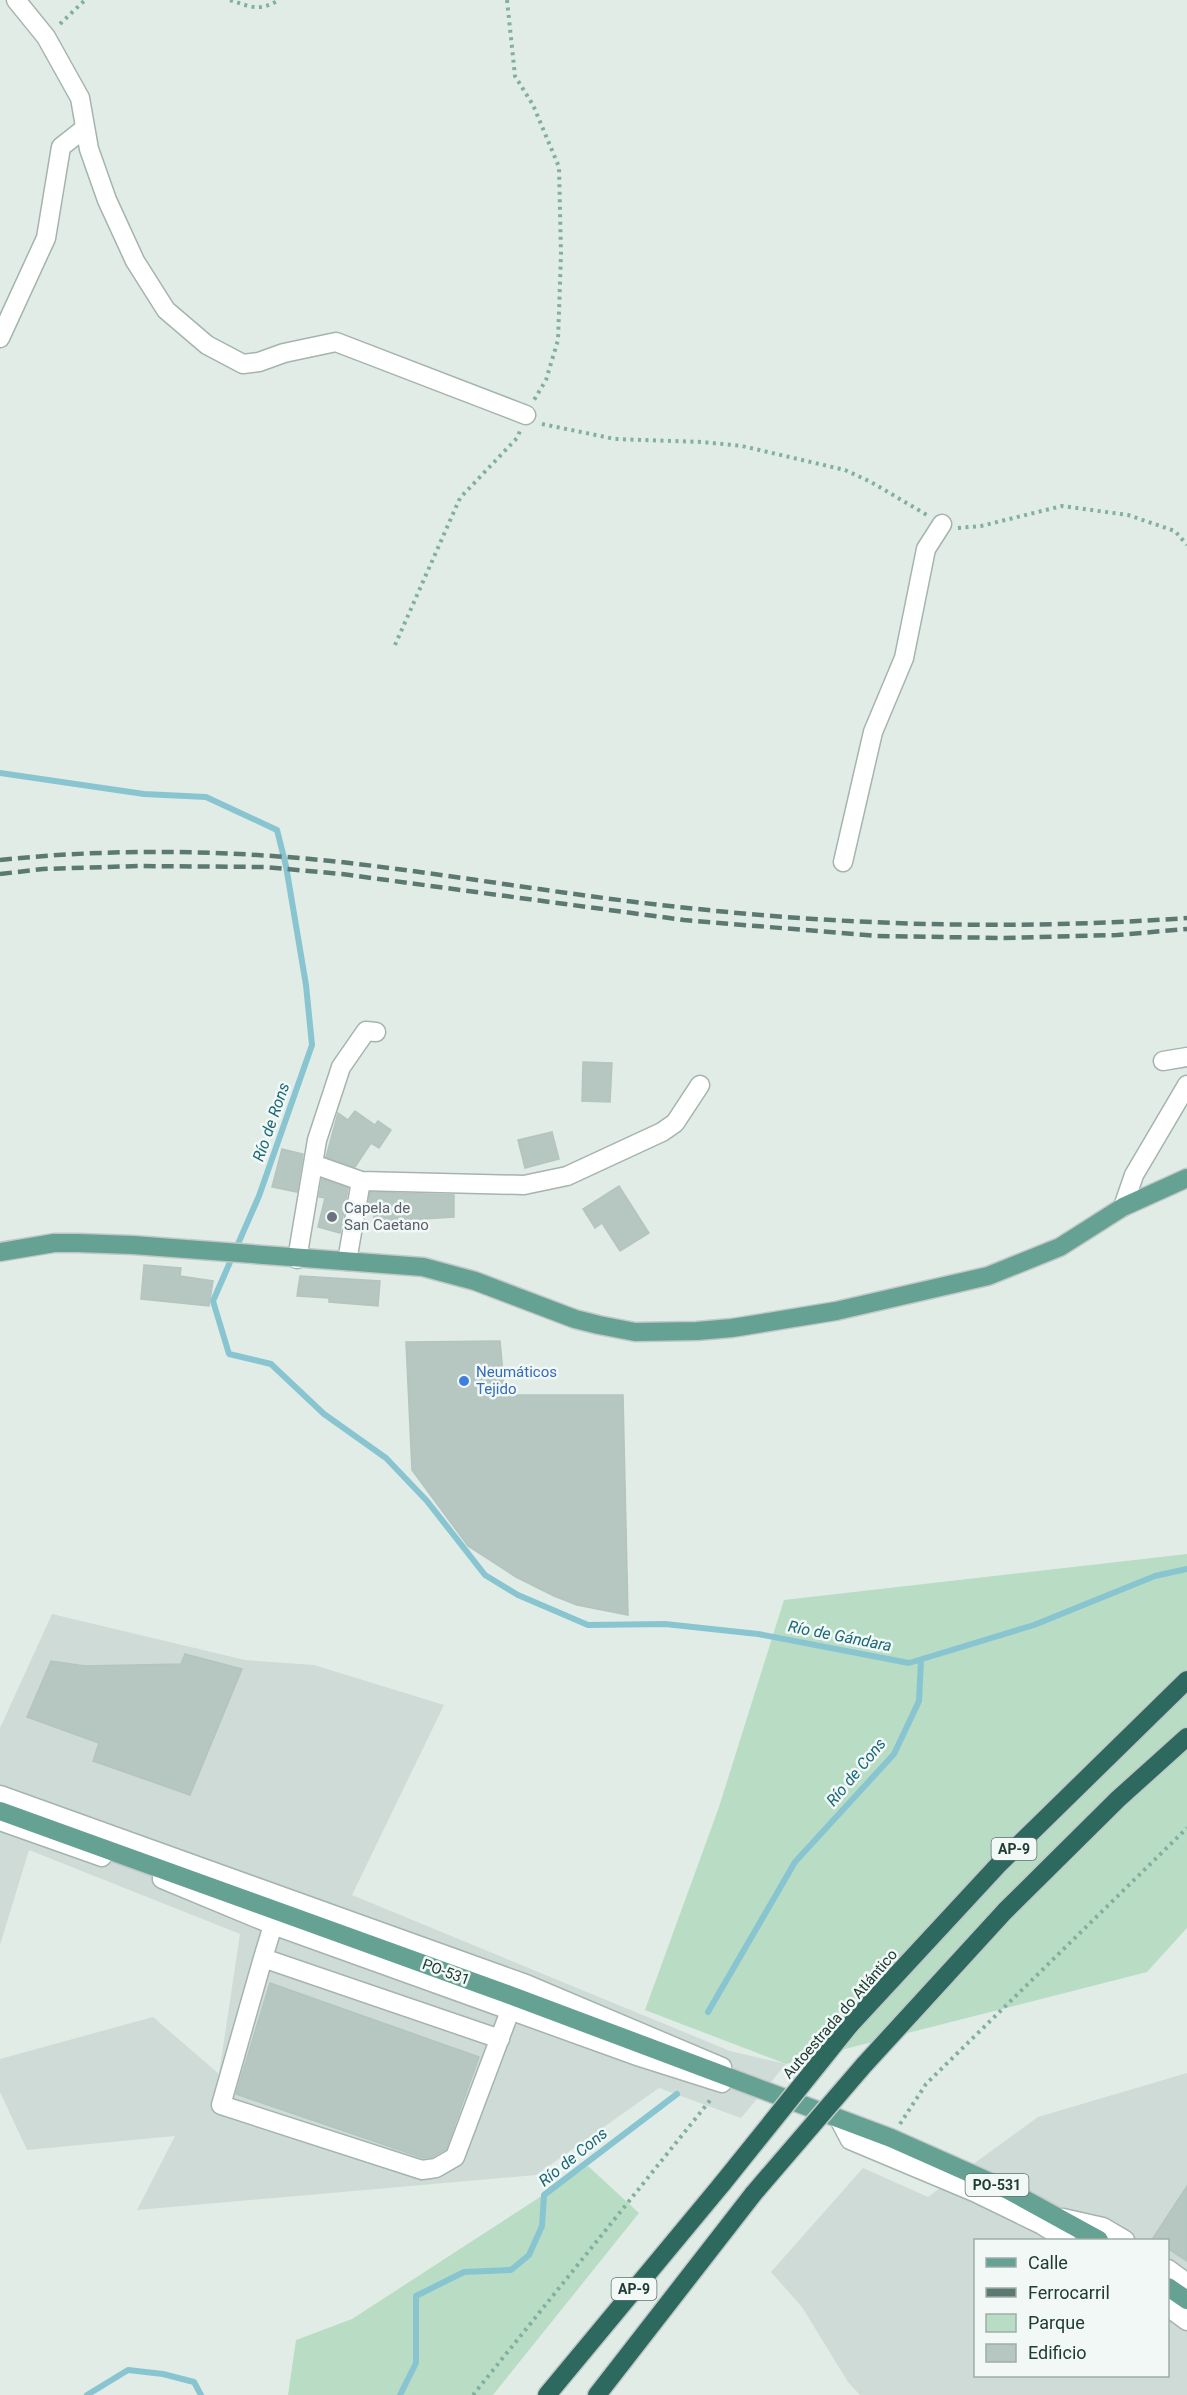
<svg xmlns="http://www.w3.org/2000/svg" width="1187" height="2395" font-family="Roboto,sans-serif">
<style>
.built{fill:#cfdbd6;fill-rule:evenodd}
.green{fill:#b9ddc4}
.lines{fill:none;stroke-linecap:round;stroke-linejoin:round}
.stream{stroke:#88c5d1;stroke-width:6}
.building{fill:#b6c6c0;stroke:#b3c5be;stroke-width:1.5}
.minor-casing{stroke:#a4b4ae;stroke-width:21}
.major-casing{stroke:#c1c8c6;stroke-width:21}
.highway-casing{stroke:#c1c8c6;stroke-width:21}
.path{stroke:#81b0a2;stroke-width:4;stroke-dasharray:3 4.5;stroke-linecap:butt}
.minor{stroke:#fff;stroke-width:18}
.major{stroke:#65a293;stroke-width:18}
.highway{stroke:#2d695e;stroke-width:18}
.rail{stroke:#5b7871;stroke-width:4.5;stroke-dasharray:12 6;stroke-linecap:butt}
.highway-bridge-casing{stroke:#c1c8c6;stroke-width:21;stroke-linecap:butt}
.highway-bridge{stroke:#2d695e;stroke-width:18}
.worship-dot{fill:#6b7280;stroke:#f1f8f5;stroke-width:2}
.shop-dot{fill:#3f7fe0;stroke:#f1f8f5;stroke-width:2}
.labels{text-anchor:middle;dominant-baseline:central;stroke-width:5;stroke-linejoin:round;paint-order:stroke}
.shield{fill:#f1f8f5;stroke:#5f746f;stroke-width:1.5}
.shield-label{font-size:14px;font-weight:bold;fill:#213c35}
.worship-label{font-size:15px;fill:#5b616d;stroke:#f1f8f5;text-anchor:start}
.shop-label{font-size:15px;fill:#366cbe;stroke:#f1f8f5;text-anchor:start}
.street-label{font-size:15px;fill:#213c35;stroke:#f1f8f5}
.water-label{font-size:16px;font-style:italic;fill:#1b6779;stroke:#f1f8f5}
</style>
<rect width="100%" height="100%" fill="#e1ece7"/>
<path class="built" d="M52,1614L245,1660L314,1665L444,1705L352,1895L730,2051L786,2064L741,2118L659,2088L536,2175L137,2210L175,2136L27,2150L0,2092V2059L153,2017L219,2074L240,1934L29,1850L0,1945V1728Z
M1187,2073V2395H860L848,2382L802,2307L771,2272L863,2168L928,2197L1038,2117ZM976,2240H1168V2376H976Z"/>
<path class="green" d="M1187,1554V1928L1147,1972L786,2064L645,2010L719,1807L784,1600Z
M588,2166L639,2213L493,2395H288L296,2340L352,2319Z"/>
<g class="lines">
<path class="stream" d="M0,773L144,794L206,797L277,830L286,866L306,985L312,1045L259,1196L213,1301L229,1354L271,1364L324,1414L386,1458L427,1501L485,1575L518,1595L588,1625L665,1624L758,1634L909,1663L1034,1625L1155,1576L1187,1569
M708,2012L795,1862L894,1754L919,1701L921,1660
M87,2395L128,2370L163,2374L194,2382L201,2395
M400,2395L416,2363V2296L464,2272L511,2270L529,2255L542,2226L544,2195L677,2094"/>
</g>
<path class="building" d="M583,1062L612,1063L610,1102L582,1101Z
M355,1111L375,1125L378,1121L391,1130L379,1148L371,1143L355,1167L326,1157L338,1113L348,1120Z
M552,1132L559,1159L525,1168L518,1140Z
M282,1149L303,1154L297,1192L272,1187Z
M322,1179L348,1188L340,1233L318,1227L325,1198L319,1197Z
M619,1186L649,1233L620,1251L602,1223L595,1228L583,1209Z
M370,1192L454,1195V1217L374,1222V1209H368Z
M144,1265L181,1268L180,1276L213,1281L209,1306L141,1299Z
M300,1276L380,1281L378,1306L329,1302V1298L297,1296Z
M500,1341L505,1395H623L628,1615L577,1605L554,1596L516,1577L468,1546L412,1470L406,1342Z
M185,1654L242,1669L190,1795L93,1761L99,1743L27,1717L51,1661L85,1666L181,1664Z
M270,1983L479,2057L446,2149L432,2157L423,2158L236,2094Z
M1187,2186V2261L1167,2248V2241H1151Z"/>
<g class="lines">
<g class="minor-casing">
<path id="minor" d="M16,0L46,37L80,98L89,149L107,200L135,261L166,310L207,345L243,364L259,362L284,353L336,342L526,415
M0,338L46,238L61,147L85,128
M843,862L873,732L904,658L926,549L942,524
M1163,1061L1187,1057
M313,1164L361,1181L524,1185L567,1176L662,1132L675,1123L700,1085
M1123,1207L1134,1175L1187,1085
M297,1259L317,1140L341,1067L366,1031L376,1032
M347,1261L361,1181
M0,1795L526,1984L722,2067
M0,1821L102,1857
M162,1879L273,1925L640,2057L722,2083
M273,1925L263,1958L500,2039
M263,1958L221,2105L422,2170L436,2168L455,2157L510,2011
M839,2119L850,2140L974,2192L1042,2225L1066,2240
M1063,2218L1103,2227L1125,2240
M1168,2269L1187,2283
M1168,2307L1187,2321"/>
</g>
<g class="major-casing">
<path id="major" d="M0,1252L54,1243H78L133,1245L423,1267L475,1281L575,1319L599,1325L635,1332L697,1331L732,1328L836,1311L988,1276L1060,1247L1123,1207L1187,1178
M0,1811L507,1994L891,2138L1008,2190L1099,2240
M1168,2287L1187,2300"/>
</g>
<g class="highway-casing">
<path id="highway" d="M849,2026L1000,1863L1187,1680
M864,2065L1005,1911L1118,1799L1187,1737
M547,2395L722,2184
M597,2395L754,2193"/>
</g>
<path class="path" d="M230,0C252,7 258,12 279,0
M507,0L515,76L533,105L559,167L561,254L558,340L546,380L534,400
M60,24L85,0
M542,424L615,439L702,442L742,446L845,470L871,482L927,515
M958,528L981,526L1062,506L1128,515L1175,531L1187,545
M395,645L460,498L517,438L520,431
M900,2124L926,2084L1187,1828
M473,2395L712,2098"/>
<use href="#minor" class="minor"/>
<use href="#major" class="major"/>
<use href="#highway" class="highway"/>
<path class="rail" d="M0,860C113,848 228,850 341,862C454,875 566,895 679,907C848,926 1017,930 1187,918
M0,874L43,869L139,866L265,867L342,874L684,920L877,936L1004,938L1117,935L1187,929"/>
<g class="highway-bridge-casing">
<path id="highway-bridge" d="M722,2184L849,2026
M754,2193L864,2065"/>
</g>
<use href="#highway-bridge" class="highway-bridge"/>
</g>
<circle class="worship-dot" cx="332" cy="1217" r="6"/>
<circle class="shop-dot" cx="464" cy="1381" r="6"/>
<g class="labels">
<g class="shield">
<rect x="991.5" y="1838" width="45" height="22" rx="4.5"/>
<rect x="965.5" y="2174" width="63" height="22" rx="4.5"/>
<rect x="611.5" y="2278" width="45" height="22" rx="4.5"/>
</g>
<g class="shield-label">
<text x="1014" y="1849">AP-9</text>
<text x="997" y="2185">PO-531</text>
<text x="634" y="2289">AP-9</text>
</g>
<g class="worship-label">
<text x="344" y="1208">Capela de<tspan x="344" dy="17">San Caetano</tspan></text>
</g>
<g class="shop-label">
<text x="476" y="1372">Neumáticos<tspan x="476" dy="17">Tejido</tspan></text>
</g>
<g class="street-label">
<text transform="translate(446 1972) rotate(20)">PO-531</text>
<text transform="translate(840 2014) rotate(-49)">Autoestrada do Atlántico</text>
</g>
<g class="water-label">
<text transform="translate(271 1122) rotate(-71)">Río de Rons</text>
<text transform="translate(840 1636) rotate(11)">Río de Gándara</text>
<text transform="translate(856 1772) rotate(-50)">Río de Cons</text>
<text transform="translate(573 2157) rotate(-39)">Río de Cons</text>
</g>
</g>
<rect x="974" y="2239" width="195" height="138" fill="#f1f8f5" stroke="#9eada8" stroke-width="1.5"/>
<rect x="986" y="2258" width="30" height="9" fill="#65a293" stroke="#9eada8" stroke-width="1.5"/>
<text x="1028" y="2269" font-size="18" fill="#213c35">Calle</text>
<rect x="986" y="2288" width="30" height="9" fill="#5b7871" stroke="#9eada8" stroke-width="1.5"/>
<text x="1028" y="2299" font-size="18" fill="#213c35">Ferrocarril</text>
<rect x="986" y="2314" width="30" height="18" fill="#b9ddc4" stroke="#9eada8" stroke-width="1.5"/>
<text x="1028" y="2329" font-size="18" fill="#213c35">Parque</text>
<rect x="986" y="2344" width="30" height="18" fill="#b6c6c0" stroke="#9eada8" stroke-width="1.5"/>
<text x="1028" y="2359" font-size="18" fill="#213c35">Edificio</text>
</svg>
